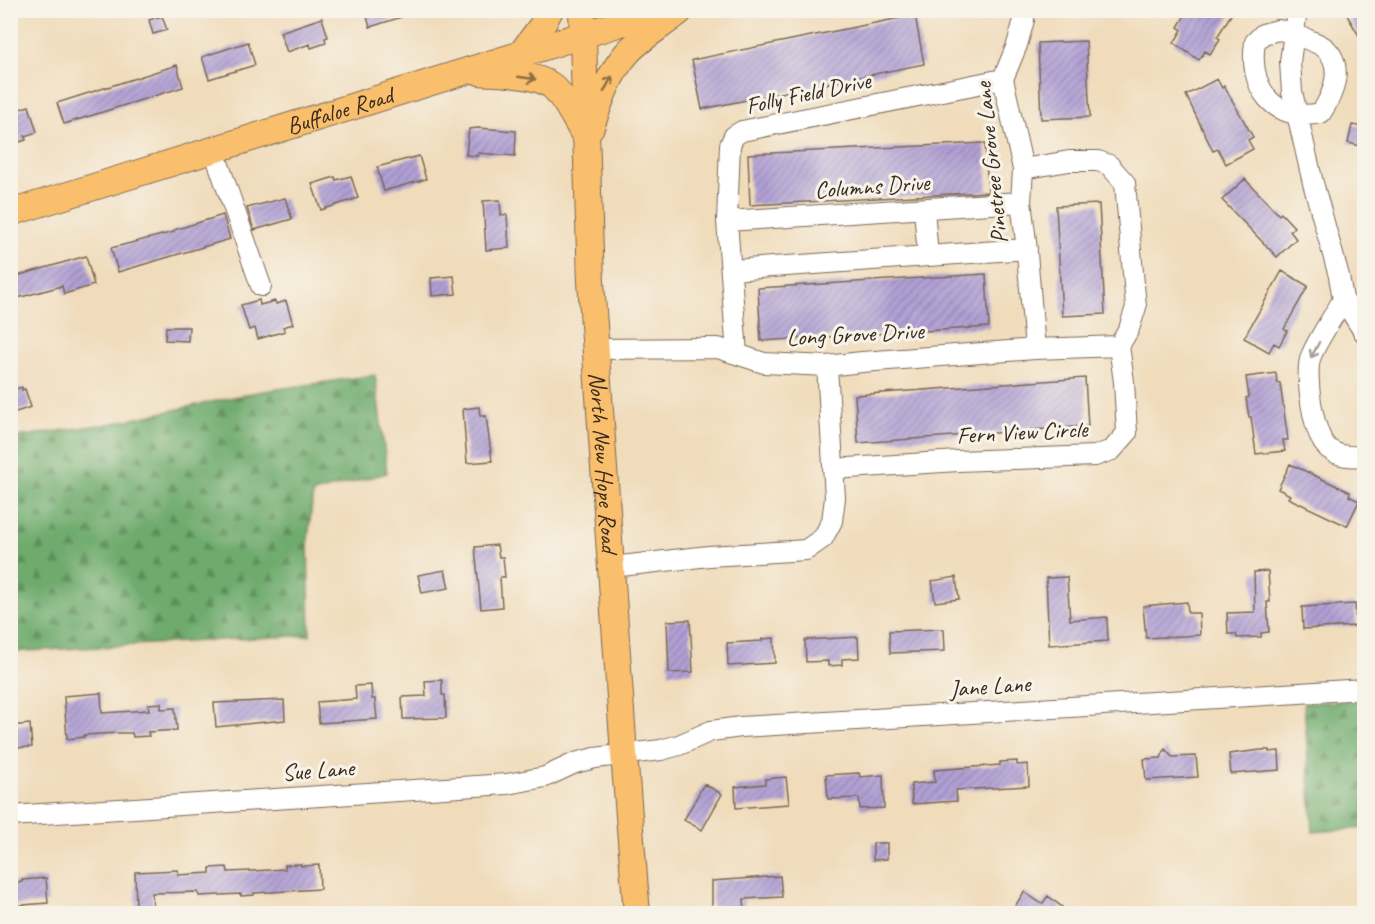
<svg xmlns="http://www.w3.org/2000/svg" width="1375" height="924" font-family="Caveat,sans-serif">
<style>
.forest{fill:url(#forest-firs);stroke:#546a46;stroke-width:1.5}
.building{fill:url(#building-hatch)}
.lines{fill:none;stroke-linecap:round;stroke-linejoin:round}
.minor-casing{stroke:#7a6855;stroke-width:22}
.major-casing{stroke:#7a6855;stroke-width:28}
.minor{stroke:#fff;stroke-width:20}
.major{stroke:#f9bf6d;stroke-width:26}
.oneway{stroke:#906d42}
.oneway2{stroke:#a79f9a}
.labels{text-anchor:middle;dominant-baseline:central;stroke-width:6;stroke-linejoin:round;paint-order:stroke}
.street-label{font-size:24px;fill:#3b2a1e;stroke:#f7f3e8}
</style>
<defs>
<pattern id="forest-firs" width="22" height="20" patternUnits="userSpaceOnUse" patternTransform="scale(1.5)"><rect width="22" height="20" fill="#6eab6d"/><path d="M5 1l3.5 6h-7zM16 11l3.5 6h-7z" fill="#5c8b59"/></pattern>
<pattern id="building-hatch" width="6" height="6" patternUnits="userSpaceOnUse" patternTransform="scale(1.5)"><rect width="6" height="6" fill="#b1a0d5"/><path d="M-1 1l2-2M0 6l6-6M5 7l2-2" fill="none" stroke="#9183ac"/></pattern>
</defs>
<rect width="100%" height="100%" fill="#f7f3e8"/>
<filter id="ink" filterUnits="userSpaceOnUse"><feTurbulence type="fractalNoise" baseFrequency=".0167" numOctaves="2"/><feDisplacementMap in="SourceGraphic" scale="12" xChannelSelector="R" yChannelSelector="G"/><feConvolveMatrix kernelMatrix="1 2 1 2 8 2 1 2 1" color-interpolation-filters="sRGB"/></filter>
<filter id="wash" filterUnits="userSpaceOnUse"><feTurbulence type="fractalNoise" baseFrequency=".008" numOctaves="4" result="noise"/><feDisplacementMap in="SourceGraphic" scale="24" xChannelSelector="R" yChannelSelector="G"/><feGaussianBlur stdDeviation="1.35" result="paint"/><feColorMatrix in="noise" values="0 0 0 0 0 0 0 0 0 0 0 0 0 0 0 0 0 1.4 0 .05"/><feComposite in="paint" operator="in"/></filter>
<g filter="url(#wash)">
<rect width="100%" height="100%" fill="#f0dcbb"/>
<path class="forest" d="M375,375L387,473L313,493L308,540L310,635L11,652V438L114,423L257,392Z
M1364,700V828L1313,832L1304,703Z"/>
<g id="blocks">
<path class="building" d="M365,10H413L414,13L370,27Z
M1188,10H1234L1217,37L1220,39L1210,54L1205,51L1199,60L1174,43L1182,30L1178,27Z
M1344,10H1365V46Z
M915,15L924,64L702,109L692,60Z
M162,16L167,30L153,34L149,20Z
M322,18L328,37L325,38L326,43L311,48L310,44L287,52L280,32Z
M1086,41L1090,117L1041,119L1038,43Z
M248,42L255,65L209,79L202,57Z
M177,65L183,87L64,124L57,103Z
M1217,79L1222,88L1224,86L1253,137L1248,140L1253,149L1226,164L1218,149L1213,151L1186,95Z
M29,106L37,132L25,136L26,140L10,145V112Z
M1352,125L1365,127V147L1348,143Z
M478,128L516,131L515,156L478,153V156L466,155L469,129Z
M985,143L988,192L750,205L748,154Z
M419,156L426,179L384,191L377,167Z
M351,176L358,198L321,210L312,184L335,177L336,180Z
M1245,179L1279,215L1281,213L1294,227L1290,231L1296,239L1277,257L1222,200Z
M285,198L292,219L254,230L247,208Z
M500,200L501,215H507L509,248L486,250L483,201Z
M1099,204L1105,314L1062,316L1056,206Z
M223,215L230,239L118,272L111,248L174,232V230Z
M86,256L94,285L64,294L62,286L10,300V278Z
M1282,271L1308,286L1284,329L1287,331L1279,346L1274,343L1269,352L1244,338Z
M986,274L989,327L761,341L758,288Z
M454,276L456,294L432,296L431,278Z
M259,300L260,305L275,301L276,304L286,301L293,324L283,327L285,331L258,339L255,328L249,330L241,305Z
M166,327H189L188,341L165,340Z
M1276,373L1277,383H1280L1288,440H1283L1285,451L1256,454L1251,417H1249L1246,398L1249,397L1246,377Z
M1085,378L1088,426L858,443L855,395Z
M22,387V390L25,389L31,407L10,414V391Z
M479,407L480,416H486L492,461L467,463L463,409Z
M1290,464L1350,492L1349,496L1359,501L1347,526L1288,498L1290,495L1278,489Z
M497,545L499,557H503L505,577H500L502,607L481,609L475,547Z
M445,570L449,588L422,593L418,575Z
M1268,571L1270,602H1267L1269,632L1261,633V637L1237,638L1236,634H1228L1227,613L1255,612L1254,572Z
M956,577L959,599L935,602L932,581Z
M1067,577L1070,620L1107,617L1108,641L1049,645L1046,578Z
M1187,602L1188,613H1199L1200,635L1146,638L1143,606Z
M1355,604L1356,626L1303,629L1302,607Z
M690,620L693,672L669,673L667,621Z
M944,629L945,651L890,653L889,631Z
M858,637L859,658L842,659V665L828,666V661L806,662L805,640Z
M774,638L775,663L728,666L727,643L762,641V639Z
M442,680V695H445L446,718L403,719L402,697L426,696L425,681Z
M371,685L372,699H375L377,719L319,723L317,702L356,699L355,686Z
M101,693L102,713L149,710L148,704L161,703V709L175,708L177,730L148,732L149,736L133,737L132,733H119L84,735V737L67,739L64,696Z
M284,700L285,720L216,727L214,703Z
M30,724L32,747L10,748V726Z
M1165,749L1172,757L1196,756L1198,777L1146,780L1144,759L1161,758Z
M1261,750H1269V752L1279,751L1280,770L1231,774L1229,754Z
M1017,761V765L1028,764L1029,786L956,790L957,801L912,804L911,784L935,782L934,770L1000,765V762Z
M859,773L860,777L883,775L884,808L860,809L859,798L828,799L826,775Z
M786,777L789,804L736,808L735,787L765,784V779Z
M704,784L722,794L702,830L684,820Z
M873,843H887V859L873,860Z
M301,864V866L319,865L320,889L254,893V895L241,896V894L199,896L198,892L152,893L153,908L136,909L135,872L178,870V875L210,873V868L227,867L228,872L252,871L285,869V865Z
M780,876L782,897L744,899L745,914H717L716,907H712V881Z
M46,878L48,903L10,906V883L22,882V880Z
M1024,892L1042,904L1048,896L1062,907L1057,914H1010Z"/>
</g>
</g>
<g filter="url(#ink)">
<use href="#blocks" fill-opacity="0" stroke="#7a6855" stroke-width="1.5"/>
<g class="lines">
<g class="minor-casing">
<path id="minor" d="M1024,10V20L1017,45L1003,79L1023,169L1021,202L1026,241L1035,349
M1297,10L1290,62L1292,92L1313,183L1339,276L1343,299L1364,332
M1278,30C1288,31 1295,34 1304,38C1311,41 1319,43 1325,48C1345,66 1333,95 1321,113C1273,123 1248,87 1255,42L1263,34Z
M214,151L261,286
M924,209L928,256
M727,221L1021,202
M731,270L1027,249
M1343,299C1333,318 1319,337 1311,356C1304,373 1313,438 1329,449C1339,457 1352,457 1364,456
M596,349L718,348L764,363L827,366L862,362L1035,349L1119,346
M737,354L727,221L730,145L734,136L742,131L1003,79
M833,469L958,461L1095,456L1112,450L1127,433L1124,382L1119,346L1129,329L1136,307L1125,183L1109,165L1098,161H1069L1023,169
M612,567L709,556L806,550L823,538L832,521L835,498L827,366
M10,816L507,784L545,777L575,763L595,758L661,750L679,745L711,731L741,727L1364,689"/>
</g>
<g class="major-casing">
<g id="major">
<path id="s1" d="M582,10L591,282L624,754L637,914"/>
<path d="M520,55L541,27L550,10"/>
<path d="M480,72C501,74 543,73 557,91C568,104 576,121 585,136"/>
<path d="M591,127C600,101 609,73 628,52C642,37 663,25 679,12"/>
<path id="s2" d="M10,213L618,24L670,10"/>
</g>
</g>
<use href="#minor" class="minor"/>
<use href="#major" class="major"/>
</g>
<defs><path id="oneway-shaft" d="M-6 0H5M1.5-3L5.5 0L1.5 3" fill="none" stroke-width="1.6" stroke-linecap="round" stroke-linejoin="round" transform="scale(1.5)"/></defs>
<g class="oneway">
<use href="#oneway-shaft" transform="translate(527 78) rotate(8)"/>
<use href="#oneway-shaft" transform="translate(608 84) rotate(-62)"/>
</g>
<use class="oneway2" href="#oneway-shaft" transform="translate(1315 350) rotate(118)"/>
</g>
<g class="labels">
<g class="street-label">
<text transform="translate(808 93) rotate(-12)">Folly Field Drive</text>
<text stroke="none"><textPath href="#s2" startOffset="345">Buffaloe Road</textPath></text>
<text transform="translate(991 163) rotate(-96)">Pinetree Grove Lane</text>
<text transform="translate(872 186) rotate(-4)">Columns Drive</text>
<text transform="translate(855 334) rotate(-3)">Long Grove Drive</text>
<text transform="translate(1022 432) rotate(-3)">Fern View Circle</text>
<text stroke="none"><textPath href="#s1" startOffset="453">North New Hope Road</textPath></text>
<text transform="translate(990 686) rotate(-4)">Jane Lane</text>
<text transform="translate(318 770) rotate(-4)">Sue Lane</text>
</g>
</g>
<rect width="1375" height="924" fill="none" stroke="#f7f3e8" stroke-width="36"/>
</svg>
